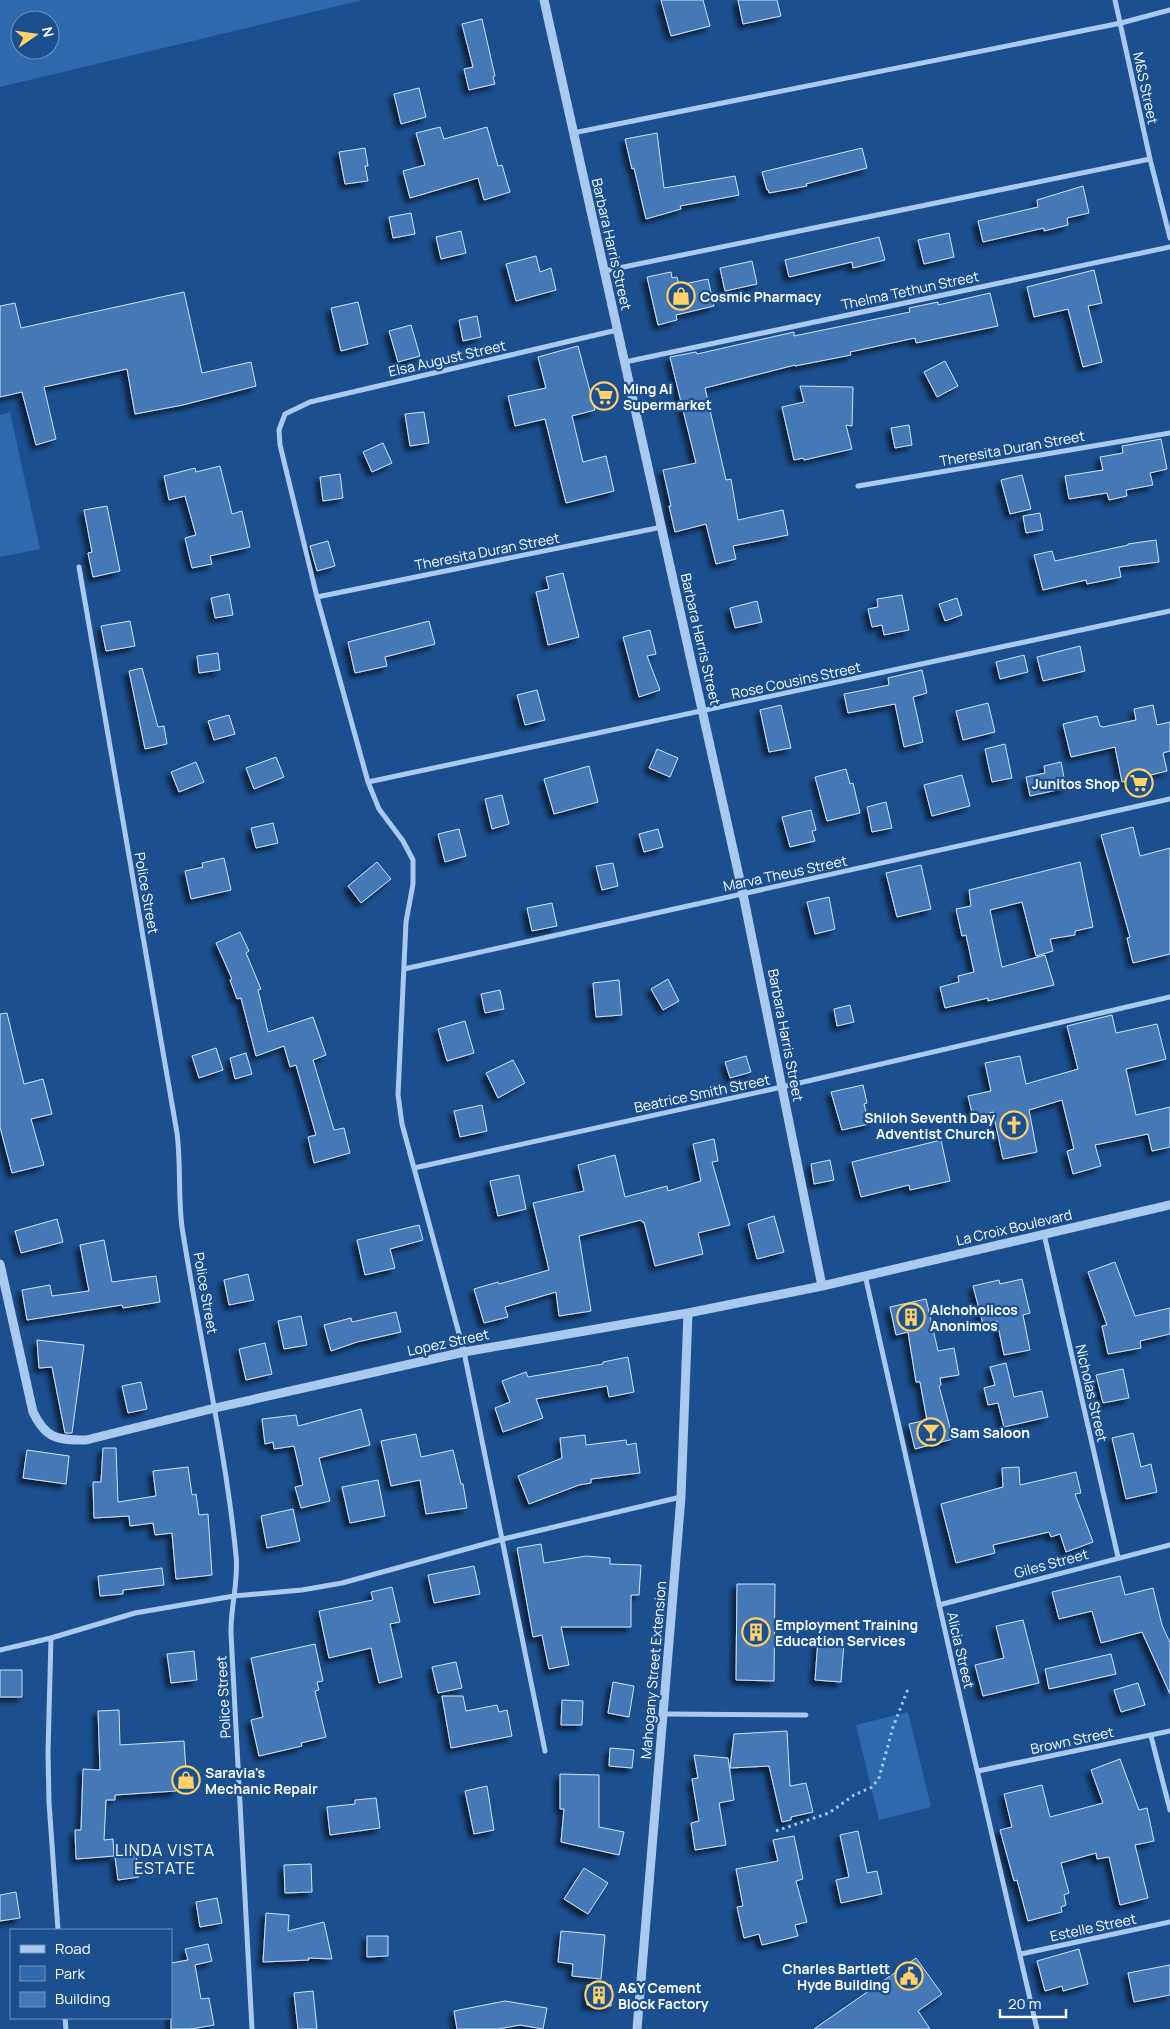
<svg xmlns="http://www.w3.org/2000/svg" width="1170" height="2029" font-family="Manrope,sans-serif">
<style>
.green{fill:#2e69ad;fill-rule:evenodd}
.building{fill:#4478b7;stroke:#cfe3fa;filter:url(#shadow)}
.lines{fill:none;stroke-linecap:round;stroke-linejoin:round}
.path{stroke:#a9c9ee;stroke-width:3;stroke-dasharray:2.5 4;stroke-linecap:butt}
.minor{stroke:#a9c9ee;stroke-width:5}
.tertiary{stroke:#a9c9ee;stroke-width:9}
.labels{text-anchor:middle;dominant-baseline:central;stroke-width:4.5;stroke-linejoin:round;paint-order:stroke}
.street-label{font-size:14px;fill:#fff;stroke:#1b4f8f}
.poi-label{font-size:14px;font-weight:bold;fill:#fff;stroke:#1b4f8f;text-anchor:start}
.quarter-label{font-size:16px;letter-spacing:1px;fill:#fff;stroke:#1b4f8f}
</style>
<defs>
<filter id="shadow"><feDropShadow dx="-4.5" dy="4.5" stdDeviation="2.5" flood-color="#0009"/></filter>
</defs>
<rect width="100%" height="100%" fill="#1b4f8f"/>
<path class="green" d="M0,0H363L0,87ZM20,20H50V50H20Z
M10,412L40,549L0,557V415Z
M908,1712L931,1807L879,1820L856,1725Z"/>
<path class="building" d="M661,0H703L710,26L671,36Z
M738,0H777L781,16L743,24Z
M482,19L495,76L493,77L495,84L469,90L464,69L473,67L462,24Z
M419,88L426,117L401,124L394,94Z
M440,127L444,139L487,127L498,166L502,165L510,192L484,200L478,178L410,198L403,171L425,165L416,133Z
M657,133L664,188L735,176L739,195L680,206L681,209L646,219L634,168L632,169L625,139Z
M365,148L368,166H365L368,181L345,184L339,152Z
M862,148L867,168L806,184L807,186L769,193L768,190H767L762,172Z
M1083,186L1089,213L1067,218L1068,225L1044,231V228L983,242L978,221L1038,207L1037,200Z
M411,213L415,234L393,238L389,217Z
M461,231L466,253L441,259L436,237Z
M949,233L954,257L924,264L918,240Z
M879,237L885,260L853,268L852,262L789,277L785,260Z
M536,256L540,272L551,268L556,290L516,301L506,264Z
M752,261L757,284L725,291L720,268Z
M1094,270L1102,303L1088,306L1102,362L1083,367L1068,309L1034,317L1027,287Z
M671,272L672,278L677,277L679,285L708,279L714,306L676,315L677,320L658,325L647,277Z
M184,292L202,373L251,362L256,386L183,405L135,414L127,369L44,387L56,439L36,445L22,392L0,397V306L15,303L21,328Z
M990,293L998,326L916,343L915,338L850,352L851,355L795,366V365L705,388L726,480L731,479L738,520L783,510L788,535L733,546L736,559L716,564L706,524L675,532L669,506H671L663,470L696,463L670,357L696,352L697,354L794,332V336L910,312L909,308L938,302V305Z
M358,302L368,344L341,351L331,308Z
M477,316L481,337L463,341L459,320Z
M411,325L420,356L398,362L389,331Z
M578,346L595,410L572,416L583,462L606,456L614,491L566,503L545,419L515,426L508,396L546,388L538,357Z
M945,361L958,386L937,397L924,372Z
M800,386L853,387L852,426L846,425L852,449L804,460L803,458L794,460L782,407L804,402Z
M424,412L429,443L410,446L405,414Z
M909,425L912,445L895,448L891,428Z
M1161,439L1167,469L1150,473L1153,485L1126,490L1127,496L1109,500L1107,493L1069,499L1065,476L1103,470L1100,457L1123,453L1122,446Z
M383,443L392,463L372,472L363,452Z
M220,466L232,514L242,511L250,547L210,556L212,564L192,568L185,538L196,535L185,496L169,500L164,476L195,468L196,472Z
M340,474L343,498L323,501L320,477Z
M1022,475L1031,509L1010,514L1001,480Z
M107,506L120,571L93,577L88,553L92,552L84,510Z
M1040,513L1043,530L1026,533L1023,516Z
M1156,540L1159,562L1119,567L1121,577L1087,584L1086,580L1043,590L1034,555L1052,551L1055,561L1128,545V544Z
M328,541L335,566L317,571L310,546Z
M563,573L579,637L548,645L536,592L549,589L546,577Z
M229,594L233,615L215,618L211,598Z
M902,595L909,630L884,635L882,625L872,627L868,609L878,607L877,599Z
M957,598L962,615L945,621L939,604Z
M757,601L762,622L735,628L730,608Z
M130,621L135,646L106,651L101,626Z
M429,621L435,644L385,657L387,666L355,673L348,642Z
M650,630L656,654L647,656L660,690L639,697L623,637Z
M1080,646L1085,671L1043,681L1037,657Z
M218,653L220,670L199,673L197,656Z
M1024,655L1028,672L1000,679L996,662Z
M142,668L158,727L164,726L167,744L145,749L129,671Z
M922,670L927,693L913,697L923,742L904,747L895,704L848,713L844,694L889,685L888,678Z
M537,690L545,720L525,725L517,695Z
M988,703L995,732L963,740L956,711Z
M781,705L791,748L769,752L760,710Z
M1153,705L1157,725L1170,722V751L1163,753L1167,771L1122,782L1115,747L1071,757L1063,724L1097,716L1100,726L1103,727L1136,720L1134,709Z
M229,715L235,734L214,740L208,721Z
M1005,744L1012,778L992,782L985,749Z
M657,749L678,758L670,777L649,768Z
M276,757L284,777L254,789L246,768Z
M196,762L204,782L179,792L171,772Z
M1061,762L1066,788L1030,796L1026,777L1045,773L1044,766Z
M589,766L598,802L554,814L544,779Z
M846,769L850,784L853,783L860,813L827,821L815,777Z
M962,775L970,806L932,816L924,785Z
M502,795L509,824L492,829L485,799Z
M886,802L892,828L872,832L867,807Z
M811,810L816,830L812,831L815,841L790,847L782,817Z
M273,823L278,843L256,848L251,828Z
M1133,827L1140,856L1170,848V954L1133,963L1127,938L1130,937L1101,835Z
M459,829L466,856L445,862L438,834Z
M658,829L663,847L644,852L639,834Z
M224,858L231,890L191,899L185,871L203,867L202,863Z
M377,862L391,879L361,903L348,886Z
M1080,862L1093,927L1075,931V935L1050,939L1053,951L1036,956L1022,902L990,910L1002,967L1045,955L1054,985L988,1001V998L945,1008L940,987L959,982L958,976L974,972L966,935L962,936L956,909L971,906L969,890Z
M613,863L618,886L602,890L596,866Z
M921,865L931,909L897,917L886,873Z
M829,897L835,929L815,934L807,902Z
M552,903L557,926L532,931L527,908Z
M240,932L249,951L246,953L261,989L258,990L268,1032L313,1017L326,1055L313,1060L334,1130L344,1128L350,1153L314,1163L308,1137L316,1135L296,1065L290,1067L284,1046L256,1056L241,998L237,999L230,980L232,979L216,943Z
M668,979L679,1001L663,1010L651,989Z
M619,980L622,1015L596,1017L593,983Z
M500,990L504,1009L485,1013L481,994Z
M850,1005L854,1022L837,1026L834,1009Z
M7,1013L24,1084L43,1079L52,1114L31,1119L44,1165L12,1173L0,1127V1014Z
M1112,1015L1116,1033L1157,1024L1166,1059L1126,1069L1136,1115L1170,1107V1147L1152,1151L1148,1134L1095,1145L1101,1166L1073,1174L1067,1151L1074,1149L1062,1100L1029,1110L1037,1152L1003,1159L993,1112L973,1117L968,1096L991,1091L985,1063L1020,1056L1026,1084L1078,1069L1067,1026Z
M465,1021L474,1053L447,1061L438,1029Z
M216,1048L223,1070L199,1078L192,1056Z
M246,1053L252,1074L235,1079L230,1058Z
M746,1056L751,1072L730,1078L725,1062Z
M513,1060L525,1083L498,1098L486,1073Z
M863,1085L867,1103L864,1104L869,1124L842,1130L831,1092Z
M482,1105L487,1131L460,1137L454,1111Z
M714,1139L718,1161L712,1162L730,1225L698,1233L703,1254L655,1266L644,1222H642L641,1220L579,1236L591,1311L559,1316L556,1292L505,1307L508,1317L484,1323L474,1289L498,1282L499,1284L549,1270L533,1203L584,1191L578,1165L615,1155L625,1197L667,1186L668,1191L701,1181L693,1144Z
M941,1140L950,1181L910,1190L909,1185L861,1197L852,1162Z
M830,1160L834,1180L814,1184L811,1164Z
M519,1175L526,1209L498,1216L490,1181Z
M774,1216L784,1252L757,1259L748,1224Z
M57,1219L63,1242L21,1253L15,1231Z
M419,1225L423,1240L390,1249L395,1268L365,1275L357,1240Z
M104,1240L112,1282L156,1276L160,1302L123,1308L122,1305L27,1320L22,1290L50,1285L52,1296L89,1291L80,1245Z
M1115,1262L1135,1316L1170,1308V1334L1140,1341L1141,1348L1108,1354L1102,1326L1107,1325L1088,1272Z
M248,1274L254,1300L229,1305L224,1280Z
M1022,1279L1030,1313L1023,1315L1030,1350L1004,1355L997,1321L983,1324L973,1286L999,1280L1000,1284Z
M926,1299L938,1351L954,1348L959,1375L940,1378L941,1385L939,1386L953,1439L915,1449L909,1424L927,1420L920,1382H916L908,1332L896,1335L890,1307Z
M396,1312L401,1332L357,1342L331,1351L324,1325L351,1318L352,1322Z
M301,1316L307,1345L284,1349L278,1321Z
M37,1340L84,1345L72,1433H65L52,1367L39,1368Z
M265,1343L272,1374L246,1380L239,1349Z
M628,1357L634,1392L609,1397L607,1386L536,1399L543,1418L503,1432L495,1408L510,1402L502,1381L526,1372L528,1377L603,1364V1362Z
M1006,1363L1014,1397L1042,1391L1048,1417L1004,1427L998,1403L988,1405L984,1388L995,1385L990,1367Z
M1123,1369L1129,1398L1103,1403L1096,1375Z
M141,1382L147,1409L128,1413L122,1386Z
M361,1409L370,1445L319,1458L330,1501L301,1508L295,1487L303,1485L294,1446L274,1449L273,1442L265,1444L262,1419L296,1415L298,1426Z
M1133,1433L1141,1467L1151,1464L1157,1492L1126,1499L1112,1438Z
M416,1434L421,1457L453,1450L461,1484H463L467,1508L426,1514L420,1480L391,1486L381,1441Z
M585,1435L586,1445L626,1440L627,1445L636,1443L640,1473L591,1479V1483L579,1485L529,1504L518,1476L562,1458L560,1438Z
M103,1448H116L118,1502L156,1496L153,1471L188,1467L192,1495L196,1494L199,1515L208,1514L212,1575L176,1579L172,1533L155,1535L153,1523L130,1526L129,1516L94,1518L93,1482H101Z
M27,1450L69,1456L66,1484L23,1478Z
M1019,1467L1020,1485L1076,1472L1081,1493L1075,1494L1093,1542L1066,1552L1060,1534L1051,1537L1049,1532L993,1545L995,1553L956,1563L941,1504L1003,1487L1002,1468Z
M378,1480L385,1516L350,1523L342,1487Z
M293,1509L300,1541L267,1548L261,1516Z
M541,1544L544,1563L586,1556L610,1558V1564L641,1565L639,1595H631V1627H561L569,1665L549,1669L542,1635L533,1637L517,1548Z
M474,1566L480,1594L434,1603L428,1575Z
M162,1568L164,1585L123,1590V1594L100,1596L98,1576Z
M1120,1576L1125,1595L1153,1588L1162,1625L1170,1643V1694L1142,1632L1101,1643L1092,1611L1059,1619L1052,1592Z
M737,1584H775L774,1681L736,1680Z
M392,1587L400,1622L390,1624L402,1677L379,1683L371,1648L329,1658L319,1611L373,1600L371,1592Z
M1023,1620L1039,1683L983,1696L975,1665L1004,1658L996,1626Z
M818,1640L844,1643L841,1682L815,1680Z
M315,1644L323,1681L317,1682L319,1690L315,1691L326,1737L301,1743L302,1746L259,1756L251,1720L263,1717L251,1658Z
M194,1651L197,1680L171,1683L167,1654Z
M1111,1654L1116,1674L1049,1689L1045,1669Z
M456,1662L462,1688L438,1693L432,1667Z
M0,1670H22V1697H0Z
M613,1682L634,1686L629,1717L608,1713Z
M1138,1683L1145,1705L1121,1712L1114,1690Z
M442,1696H463L466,1711L497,1705L499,1712L507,1710L512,1736L451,1748Z
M562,1700L583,1701L582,1725H561Z
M119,1710L120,1745L184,1741L187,1785H176V1791L115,1795V1800H106L104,1840L113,1839L114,1856L76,1859L75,1830H81L83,1769L100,1770L98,1711Z
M787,1731L790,1786L806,1783L813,1812L791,1817V1820L782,1822L769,1766L730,1768L734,1734Z
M610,1748L634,1750L632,1768L609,1766Z
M694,1755L728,1758L734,1800L719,1803L726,1845L695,1850L691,1823L699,1821L692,1779L698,1778Z
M1120,1759L1139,1810L1147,1808L1154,1841L1135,1845L1148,1898L1120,1905L1109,1857L1097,1859L1096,1853L1061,1863L1069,1893L1064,1895L1066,1905L1061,1907L1062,1912L1028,1921L1017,1880L1014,1881L1000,1830L1012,1827L1004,1794L1042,1785L1050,1817L1103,1803L1091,1770Z
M560,1774L599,1775V1827L624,1832L619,1855L561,1842L564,1809H560Z
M487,1786L494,1830L474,1834L465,1791Z
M376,1798L380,1828L330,1835L327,1807L355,1804V1800Z
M858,1831L867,1873L877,1871L882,1894L841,1903L836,1880L849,1877L840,1835Z
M794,1836L803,1879L796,1881L807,1922L795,1925L798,1936L762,1945L759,1934L744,1938L737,1907L743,1906L736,1869L778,1861L773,1840Z
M136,1854L139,1877L118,1880L115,1857Z
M311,1864L312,1892L285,1893L284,1865Z
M584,1868L608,1883L588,1914L564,1899Z
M16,1892L20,1918L0,1921V1895Z
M217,1898L222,1923L200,1927L196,1902Z
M266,1913L289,1915L288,1931L324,1922L332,1959L308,1958L309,1960L263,1962Z
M561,1931L605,1935L601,1979L572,1976L573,1964L558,1962Z
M367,1936H388V1956L367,1957Z
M208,1944L212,1961L195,1965L201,1999L209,1998L214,2025L191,2029H171V1963L188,1960L185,1949Z
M1079,1949L1088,1984L1063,1991L1062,1986L1045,1991L1037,1961Z
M916,1958L942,1994L918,2011L930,2029H814Z
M1170,1965V1995L1134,2002L1128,1973Z
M587,1985H611V2006L587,2005Z
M313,1991L317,2029H298L294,1993Z
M505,2001L547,2008L543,2029L520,2025L498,2029H457L454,2011Z"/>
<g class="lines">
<path class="path" d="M776,1831L829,1813L854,1795L872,1787L879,1778L893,1727L908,1689"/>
<path class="minor" d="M1115,0L1150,159L1170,238
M573,133L1121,23L1170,10
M604,271L1150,159
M625,362L1170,247
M858,486L1170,433
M79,567L177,1133C181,1164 178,1196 182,1227C199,1337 225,1445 236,1555C239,1582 230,1608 231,1634L252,2029
M317,597L662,527
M368,782L1170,611
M404,969L1170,799
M414,1168L782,1087L1170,997
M1044,1234L1118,1557
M865,1275L955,1675L1037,2029
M939,1605L1170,1545
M51,1638L48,1752L49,1802L58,1930
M0,1650L51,1638L135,1613L234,1596L302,1590L342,1583L503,1539L681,1497
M663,1714L806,1715
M1151,1736L1170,1810
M545,1751L464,1352L402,1124L398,1095L406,922L413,884V860L403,841L379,809L368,782L317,597L280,445L279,430L285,414L310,402L617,330
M978,1771L1170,1731
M1021,1954L1170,1922
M65,2018L66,2029"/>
<path class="tertiary" d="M544,0L743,894L822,1286
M0,1264L33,1412C46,1439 57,1440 86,1440L215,1408L464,1352L688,1313L822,1286L1170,1205
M637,2029L681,1497L688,1313"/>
</g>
<defs>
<g id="shop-ring" transform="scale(1.4375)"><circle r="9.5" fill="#1b4f8f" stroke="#ffd166" stroke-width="1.5"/><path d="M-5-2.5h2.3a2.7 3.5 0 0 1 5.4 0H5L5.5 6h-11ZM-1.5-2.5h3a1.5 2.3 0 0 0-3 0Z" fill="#ffd166"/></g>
<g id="supermarket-ring" transform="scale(1.4375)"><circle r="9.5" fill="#1b4f8f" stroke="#ffd166" stroke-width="1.5"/><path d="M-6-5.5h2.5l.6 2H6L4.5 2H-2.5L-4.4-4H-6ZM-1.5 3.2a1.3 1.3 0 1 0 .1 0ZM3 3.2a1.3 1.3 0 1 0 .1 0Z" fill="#ffd166"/></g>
<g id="church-ring" transform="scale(1.4375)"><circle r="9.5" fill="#1b4f8f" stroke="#ffd166" stroke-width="1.5"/><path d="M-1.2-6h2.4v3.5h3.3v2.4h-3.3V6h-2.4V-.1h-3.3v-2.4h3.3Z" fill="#ffd166"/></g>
<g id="building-ring" transform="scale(1.4375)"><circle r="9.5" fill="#1b4f8f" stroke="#ffd166" stroke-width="1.5"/><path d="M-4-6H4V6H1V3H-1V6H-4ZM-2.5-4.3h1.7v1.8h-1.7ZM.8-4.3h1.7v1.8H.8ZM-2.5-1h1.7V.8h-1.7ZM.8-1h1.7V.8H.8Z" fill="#ffd166"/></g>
<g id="bar-ring" transform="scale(1.4375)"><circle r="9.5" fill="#1b4f8f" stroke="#ffd166" stroke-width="1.5"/><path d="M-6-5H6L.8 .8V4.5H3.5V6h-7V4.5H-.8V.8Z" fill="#ffd166"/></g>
<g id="civic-ring" transform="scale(1.4375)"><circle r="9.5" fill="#1b4f8f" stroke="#ffd166" stroke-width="1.5"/><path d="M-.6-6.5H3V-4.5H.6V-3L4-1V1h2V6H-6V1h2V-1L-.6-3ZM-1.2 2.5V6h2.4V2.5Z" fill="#ffd166"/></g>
</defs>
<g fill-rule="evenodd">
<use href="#shop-ring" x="681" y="296"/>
<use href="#supermarket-ring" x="604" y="396"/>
<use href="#supermarket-ring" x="1139" y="783"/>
<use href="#church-ring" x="1014" y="1125"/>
<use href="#building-ring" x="911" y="1317"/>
<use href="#bar-ring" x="931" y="1432"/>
<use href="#building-ring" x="756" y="1632"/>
<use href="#shop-ring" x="186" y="1780"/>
<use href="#civic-ring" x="909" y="1976"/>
<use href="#building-ring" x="599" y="1995"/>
</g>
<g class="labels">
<g class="street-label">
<text transform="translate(1146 88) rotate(78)">M&amp;S Street</text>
<text transform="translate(612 244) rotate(77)">Barbara Harris Street</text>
<text transform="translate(910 290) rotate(-12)">Thelma Tethun Street</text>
<text transform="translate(447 358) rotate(-13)">Elsa August Street</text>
<text transform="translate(1012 448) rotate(-10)">Theresita Duran Street</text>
<text transform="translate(487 551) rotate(-11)">Theresita Duran Street</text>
<text transform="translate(701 639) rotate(77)">Barbara Harris Street</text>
<text transform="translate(796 680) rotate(-12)">Rose Cousins Street</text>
<text transform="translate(785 873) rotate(-12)">Marva Theus Street</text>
<text transform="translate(147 893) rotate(80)">Police Street</text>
<text transform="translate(786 1035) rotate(79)">Barbara Harris Street</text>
<text transform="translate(702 1093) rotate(-12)">Beatrice Smith Street</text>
<text transform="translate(1014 1227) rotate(-13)">La Croix Boulevard</text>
<text transform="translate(206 1293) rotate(80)">Police Street</text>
<text transform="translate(448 1342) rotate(-12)">Lopez Street</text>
<text transform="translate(1092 1393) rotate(77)">Nicholas Street</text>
<text transform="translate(1051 1563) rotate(-15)">Giles Street</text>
<text transform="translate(961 1650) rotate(77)">Alicia Street</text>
<text transform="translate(653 1670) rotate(-85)">Mahogany Street Extension</text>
<text transform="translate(223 1697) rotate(-93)">Police Street</text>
<text transform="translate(1072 1740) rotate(-12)">Brown Street</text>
<text transform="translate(1093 1927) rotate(-12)">Estelle Street</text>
</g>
<g class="poi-label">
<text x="700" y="296">Cosmic Pharmacy</text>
<text x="623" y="388">Ming Ai<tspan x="623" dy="16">Supermarket</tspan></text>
<text x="1120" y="783" text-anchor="end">Junitos Shop</text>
<text x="995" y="1117" text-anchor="end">Shiloh Seventh Day<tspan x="995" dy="16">Adventist Church</tspan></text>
<text x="930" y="1309">Alchoholicos<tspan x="930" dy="16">Anonimos</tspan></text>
<text x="950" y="1432">Sam Saloon</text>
<text x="775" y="1624">Employment Training<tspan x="775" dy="16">Education Services</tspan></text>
<text x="205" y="1772">Saravia's<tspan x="205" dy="16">Mechanic Repair</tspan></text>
<text x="890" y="1968" text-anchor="end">Charles Bartlett<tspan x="890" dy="16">Hyde Building</tspan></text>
<text x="618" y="1987">A&amp;Y Cement<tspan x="618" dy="16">Block Factory</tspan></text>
</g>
<g class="quarter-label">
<text x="165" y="1850">LINDA VISTA<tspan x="165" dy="18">ESTATE</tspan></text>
</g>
</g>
<rect x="10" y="1929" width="162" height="90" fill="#1b4f8f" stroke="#7695bc"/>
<rect x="20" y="1945" width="25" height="8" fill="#a9c9ee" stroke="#7695bc"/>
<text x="55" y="1954" font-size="15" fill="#ffffff">Road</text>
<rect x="20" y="1966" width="25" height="15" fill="#2e69ad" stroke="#7695bc"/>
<text x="55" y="1979" font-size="15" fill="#ffffff">Park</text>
<rect x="20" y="1992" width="25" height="15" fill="#4478b7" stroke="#7695bc"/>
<text x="55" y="2004" font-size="15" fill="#ffffff">Building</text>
<g transform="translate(35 35) rotate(77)"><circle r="24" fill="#1b4f8f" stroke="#7695bc"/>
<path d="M0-4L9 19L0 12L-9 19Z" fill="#ffd166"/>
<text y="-8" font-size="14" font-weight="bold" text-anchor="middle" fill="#ffffff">N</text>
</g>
<path d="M1000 2009v8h66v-8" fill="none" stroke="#ffffff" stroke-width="2.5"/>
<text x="1008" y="2009" font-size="15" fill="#ffffff" stroke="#1b4f8f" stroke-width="4" paint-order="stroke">20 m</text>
</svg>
